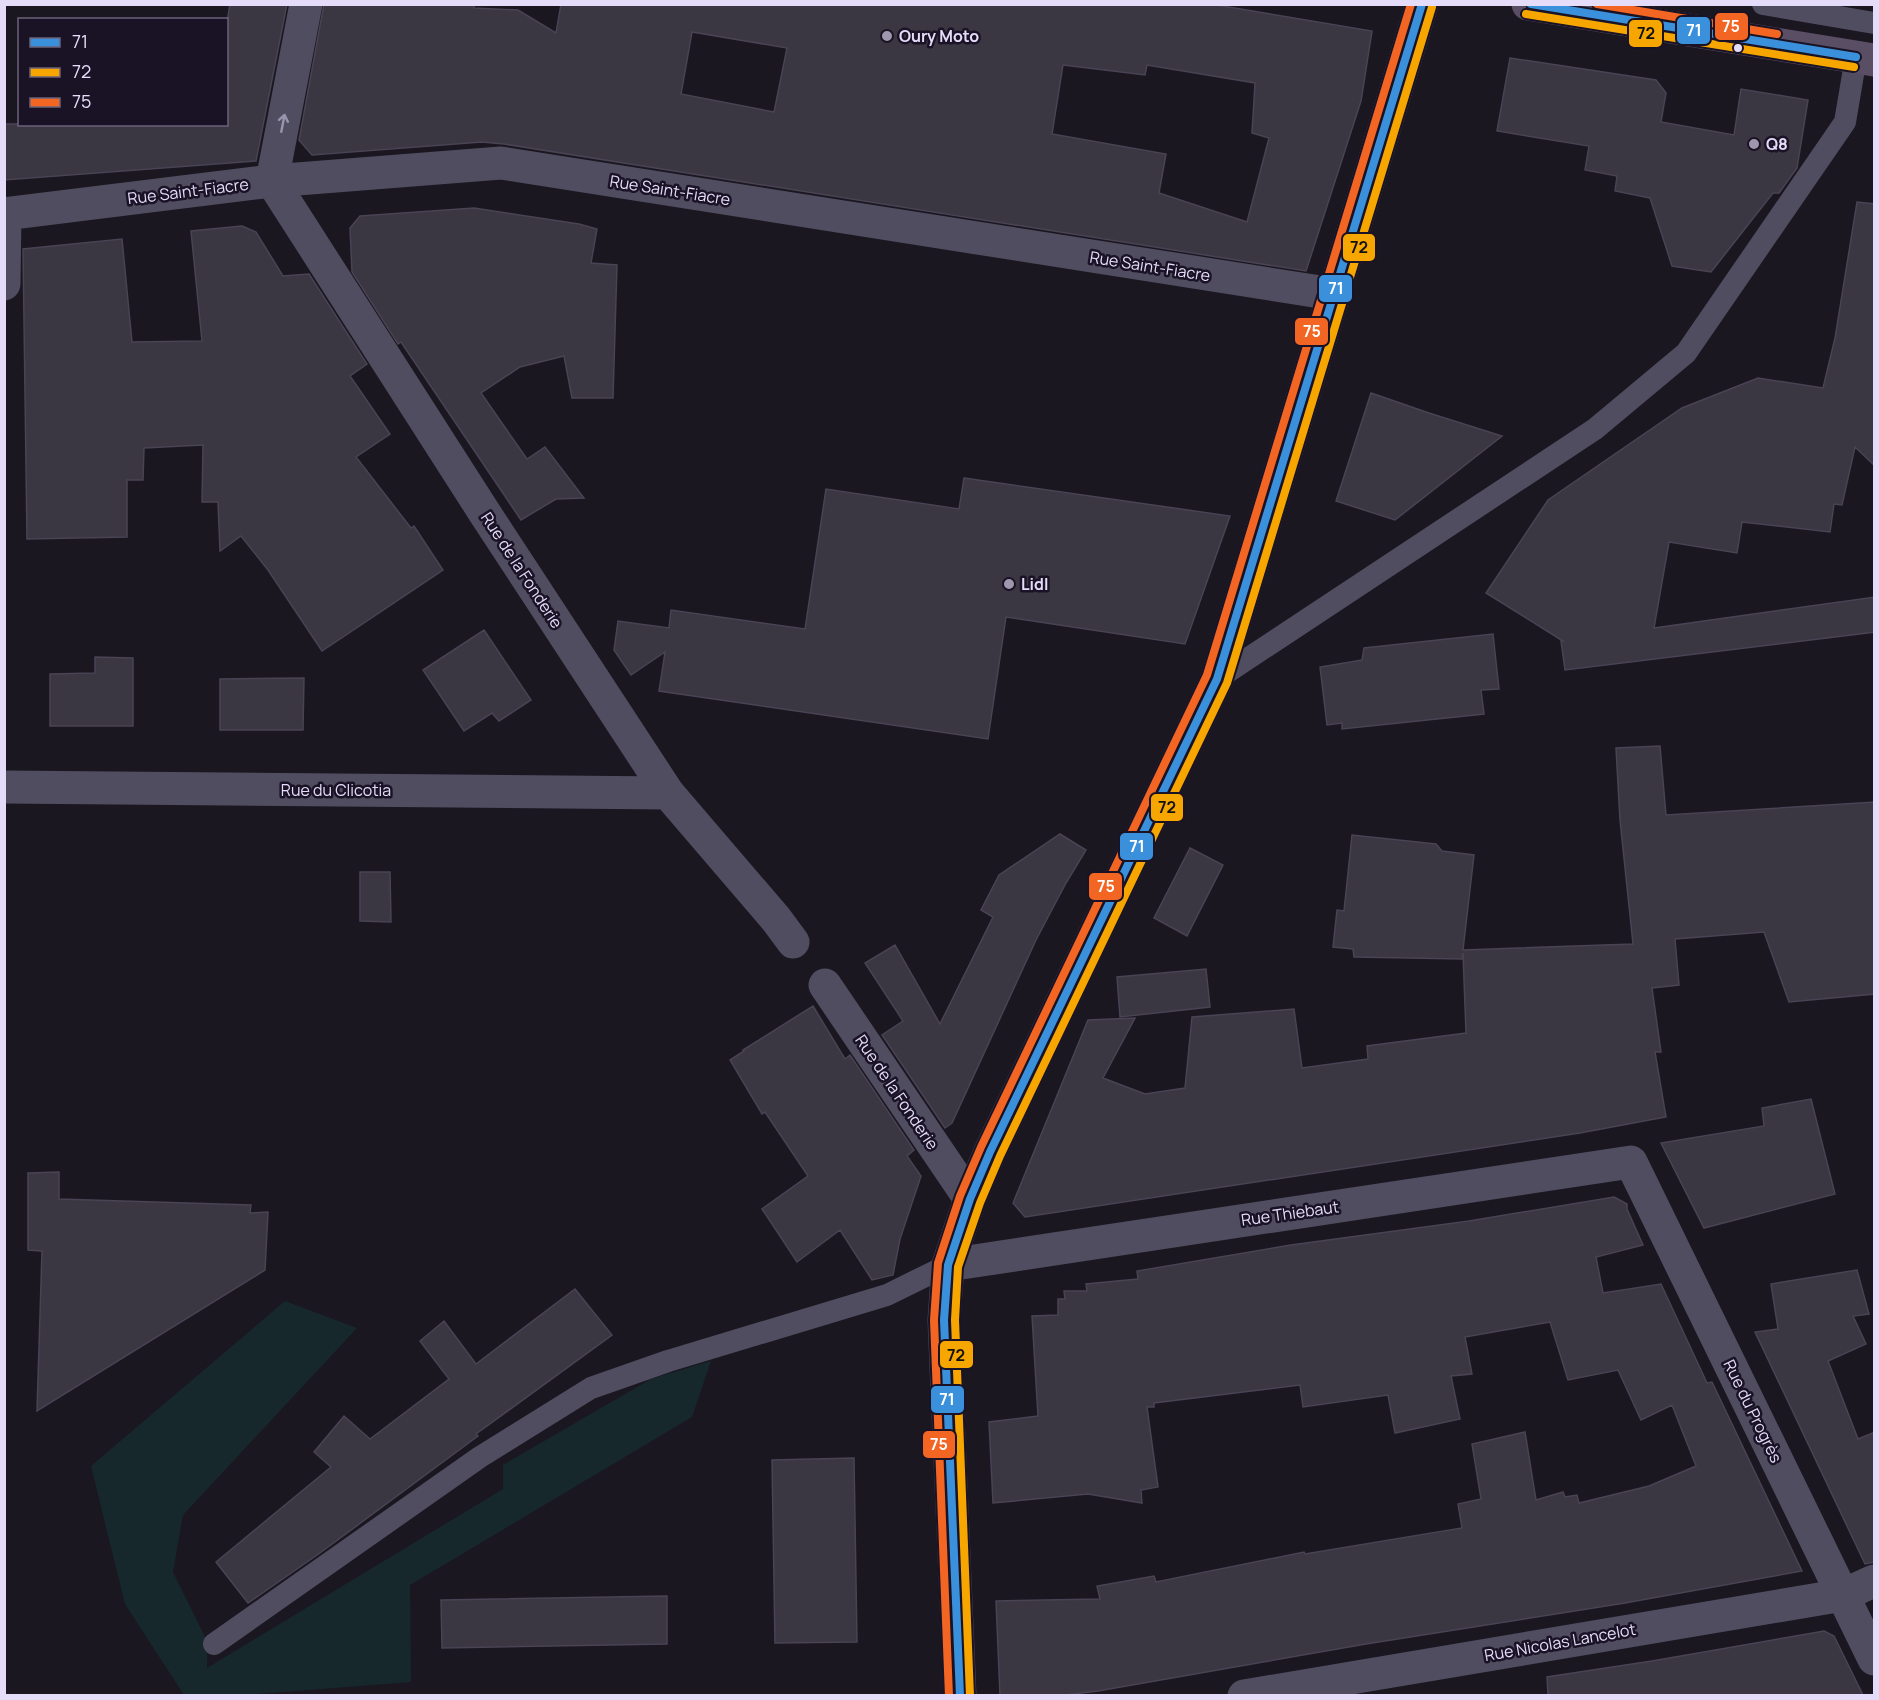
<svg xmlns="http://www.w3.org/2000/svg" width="1879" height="1700" font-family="Manrope,sans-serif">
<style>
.green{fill:#17282c}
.building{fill:#3a3642;stroke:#494354;stroke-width:1.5;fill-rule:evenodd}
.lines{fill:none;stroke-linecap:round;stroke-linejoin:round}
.lane{stroke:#514d60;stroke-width:22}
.street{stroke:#514d60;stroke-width:33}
.primary{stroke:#5a4e64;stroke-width:33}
.bus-1-casing{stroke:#191325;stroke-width:12}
.bus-2-casing{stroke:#191325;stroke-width:12}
.bus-3-casing{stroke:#191325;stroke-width:12}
.bus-1{stroke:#3a90db;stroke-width:8}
.bus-2{stroke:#f7a600;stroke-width:8}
.bus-3{stroke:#f26522;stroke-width:8}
.oneway{stroke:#9b94ad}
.poi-dot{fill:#9e97ae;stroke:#191325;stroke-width:2}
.bus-dot{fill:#e5dcfa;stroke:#191325;stroke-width:2}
.labels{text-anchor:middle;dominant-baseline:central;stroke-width:5;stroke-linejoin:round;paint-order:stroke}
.poi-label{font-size:16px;font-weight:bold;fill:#e5dcfa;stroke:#191325;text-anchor:start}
.street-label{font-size:16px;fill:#e5dcfa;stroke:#191325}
.line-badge{stroke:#191325;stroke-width:2}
.badge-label{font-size:16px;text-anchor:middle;font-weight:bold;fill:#fff}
.pale-badge-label{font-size:16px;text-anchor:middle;font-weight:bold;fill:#111}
</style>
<rect width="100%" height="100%" fill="#1a1721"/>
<path class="green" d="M285,1301L357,1328L183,1515L173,1572L207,1641V1668L503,1489V1465L651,1379L711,1361L692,1417L410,1585L411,1682L246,1695H184L125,1604L91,1466Z"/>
<path class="building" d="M230,4H287L256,161L4,180V124H226V28Z
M324,4H474V8L518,10L556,33L561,4H1211L1372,31L1361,101L1306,271L504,144L482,142L312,155L299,140ZM692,32L787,48L774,112L681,94ZM1063,65L1145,75L1147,65L1255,83L1252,133L1269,138L1247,222L1159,193L1166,154L1052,134Z
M1510,58L1656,80L1666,93L1661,122L1734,135L1741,89L1808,100L1797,168L1779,193H1773L1711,272L1672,266L1650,198L1615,191L1617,176L1585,170L1589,146L1497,131Z
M1857,202L1875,204V466L1855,447L1842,505L1834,504L1830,532L1742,522L1737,553L1669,542L1654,628L1875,597V632L1565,670L1561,641H1563L1486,593L1548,500L1682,408L1758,378L1823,388L1835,338Z
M474,208L579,224L597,229L591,263L617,265L613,398H572L564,356L520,367L481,393L527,459L545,447L584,498L556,499L521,520L401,342L398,344L352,272L350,228L360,216Z
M242,226L256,232L283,276L309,274L367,364L350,376L390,434L356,457L411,528L414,526L443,570L322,651L268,570L241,536L220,551L218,502H202L203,445L144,448L143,480H127V537L27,539L23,249L122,239L132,342L202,341L191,231Z
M1371,393L1429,413L1502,436L1395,520L1336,501Z
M964,478L1230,516L1185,644L1006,617L988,739L659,691L665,652L631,675L614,650L618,621L669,628L671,610L805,629L826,489L959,509Z
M484,630L531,700L499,721L492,713L464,731L423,670Z
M1493,634L1499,689L1481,690L1484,714L1342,729V723L1327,725L1320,667L1362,660L1364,648Z
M95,657L133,658V726H50V674L95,673Z
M304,678L303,730H220V679Z
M1660,746L1666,815L1875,802V994L1789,1002L1764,932L1675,939L1679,985L1652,988L1661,1052H1655L1666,1117L1580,1133L1025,1217L1013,1203L1088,1020L1135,1018L1103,1078L1145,1094L1185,1088L1192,1017L1294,1009L1302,1068L1368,1059L1367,1046L1466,1033L1463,953L1462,959L1354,957L1353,949L1333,947L1337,910L1344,911L1352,835L1436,844L1442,851L1474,855L1463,950L1633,944L1620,820L1616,748Z
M1060,834L1086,850L1066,883L1036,940L952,1123L945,1128L882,1035L903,1021L865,963L895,945L940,1024L993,917L981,910L999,875Z
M1190,848L1223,865L1187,936L1154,918Z
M360,872H390L391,922L360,921Z
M1206,969L1210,1007L1120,1017L1117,977Z
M813,1006L845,1059L850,1055L914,1150L907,1156L921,1176L900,1239L893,1275L872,1280L840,1230L797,1262L762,1209L808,1176L765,1112L762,1114L730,1060L744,1051L743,1050Z
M1811,1099L1835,1194L1704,1228L1661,1143L1764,1126L1762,1108Z
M59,1172V1199L251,1205L250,1213L268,1212L265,1270L37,1411L42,1251L28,1250V1173Z
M1614,1197L1627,1204V1209L1643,1245L1596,1257L1603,1293L1661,1284L1707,1383L1712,1382L1802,1571L1625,1603L1366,1644L1098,1691L1065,1695H1000L996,1601L1100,1599L1097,1586L1154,1576L1156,1582L1304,1552L1305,1554L1462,1528L1458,1504L1481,1499L1472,1444L1525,1432L1536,1500L1563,1492L1565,1497L1577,1495L1579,1503L1649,1486L1696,1466L1672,1405L1641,1420L1618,1370L1568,1380L1550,1322L1465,1337L1472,1374L1451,1376L1460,1419L1395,1433L1388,1395L1303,1407L1300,1385L1154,1403V1407H1147L1158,1487L1141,1490L1142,1503L1088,1494L993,1503L989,1422L1038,1416L1032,1316L1058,1315V1299H1065L1064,1291H1087L1086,1284L1138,1279L1137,1271L1291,1245L1469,1221Z
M1857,1270L1869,1314L1853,1316L1866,1344L1828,1361L1858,1439L1875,1432V1562L1865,1564L1755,1332L1778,1329L1771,1284Z
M575,1289L612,1335L476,1434L478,1436L320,1553L248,1603L216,1562L331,1467L314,1452L344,1416L370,1439L449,1379L420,1341L444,1321L476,1364Z
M854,1458L857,1642L775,1643L772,1460Z
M667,1596V1644L442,1648L441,1600Z
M1824,1631L1834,1636L1863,1695H1548L1547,1677L1652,1661Z"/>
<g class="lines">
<path class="lane" d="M1763,4L1874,23
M1217,679L1595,429L1686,353L1845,122L1856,57
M214,1644L480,1457L591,1388L668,1361L887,1295L948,1265"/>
<path class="street" d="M306,4L272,181L484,512L668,793L776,919L793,942
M4,214L272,181L501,163L1333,294
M4,284L5,214
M4,787L668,793
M825,985L970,1199
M948,1265L1631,1162L1874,1659
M960,1696L944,1320L948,1265L970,1199L990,1152L1217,679L1422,4
M1244,1696L1843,1595L1874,1581"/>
<path class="primary" d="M1528,4L1874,60"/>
<g class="bus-1-casing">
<path id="bus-1" d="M1531,4L1856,57
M960,1696L944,1320L948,1265L970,1199L990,1152L1217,679L1422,4"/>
</g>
<g class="bus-2-casing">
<path id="bus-2" d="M1526,14L1854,67
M970,1696L955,1320L958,1267L980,1203L1000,1156L1227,683L1432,7"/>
</g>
<g class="bus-3-casing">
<path id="bus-3" d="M1597,4L1777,34
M949,1696L934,1320L938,1263L960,1196L981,1147L1207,675L1411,4"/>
</g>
<use href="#bus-1" class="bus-1"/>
<use href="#bus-2" class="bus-2"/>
<use href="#bus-3" class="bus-3"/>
</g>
<defs><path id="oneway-shaft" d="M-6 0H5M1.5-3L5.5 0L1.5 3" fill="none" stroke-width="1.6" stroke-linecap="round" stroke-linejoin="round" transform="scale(1.5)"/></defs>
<use class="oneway" href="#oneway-shaft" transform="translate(283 123) rotate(-79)"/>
<g class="poi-dot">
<circle cx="887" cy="36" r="6"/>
<circle cx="1754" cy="144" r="6"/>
<circle cx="1009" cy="584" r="6"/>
</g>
<circle class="bus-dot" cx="1738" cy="48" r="5"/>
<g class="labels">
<g class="poi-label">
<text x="899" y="36">Oury Moto</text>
<text x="1766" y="144">Q8</text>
<text x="1021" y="584">Lidl</text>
</g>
<g class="street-label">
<text transform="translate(670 190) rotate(9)">Rue Saint-Fiacre</text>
<text transform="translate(188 191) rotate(-7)">Rue Saint-Fiacre</text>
<text transform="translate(1150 266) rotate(9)">Rue Saint-Fiacre</text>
<text transform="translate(522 570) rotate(57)">Rue de la Fonderie</text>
<text x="336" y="790">Rue du Clicotia</text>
<text transform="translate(897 1092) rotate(56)">Rue de la Fonderie</text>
<text transform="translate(1290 1213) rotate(-8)">Rue Thiebaut</text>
<text transform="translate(1753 1411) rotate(64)">Rue du Progrès</text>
<text transform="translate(1560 1642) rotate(-10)">Rue Nicolas Lancelot</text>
</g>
</g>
<g class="line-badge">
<rect x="1714" y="12" width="35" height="29" rx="6" fill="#f26522"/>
<rect x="1676" y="16" width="35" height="29" rx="6" fill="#3a90db"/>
<rect x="1628" y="19" width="35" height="29" rx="6" fill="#f7a600"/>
<rect x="1342" y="233" width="34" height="29" rx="6" fill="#f7a600"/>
<rect x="1318" y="274" width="35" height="29" rx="6" fill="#3a90db"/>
<rect x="1294" y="317" width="35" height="29" rx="6" fill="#f26522"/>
<rect x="1150" y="793" width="34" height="29" rx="6" fill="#f7a600"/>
<rect x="1119" y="832" width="35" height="29" rx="6" fill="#3a90db"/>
<rect x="1088" y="872" width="35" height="29" rx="6" fill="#f26522"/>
<rect x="939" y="1340" width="35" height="29" rx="6" fill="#f7a600"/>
<rect x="930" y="1385" width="35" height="29" rx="6" fill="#3a90db"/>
<rect x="922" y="1430" width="34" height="29" rx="6" fill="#f26522"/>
</g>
<g class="badge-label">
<text x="1731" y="32">75</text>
<text x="1694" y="36">71</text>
<text x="1336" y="294">71</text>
<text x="1312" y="337">75</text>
<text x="1137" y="852">71</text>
<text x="1106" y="892">75</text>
<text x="947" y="1405">71</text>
<text x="939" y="1450">75</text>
</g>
<g class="pale-badge-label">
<text x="1646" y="39">72</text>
<text x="1359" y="253">72</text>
<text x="1167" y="813">72</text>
<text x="956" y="1361">72</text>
</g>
<rect width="1879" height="1700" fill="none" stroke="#e5dcfa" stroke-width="12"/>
<rect x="18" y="18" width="210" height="108" fill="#191325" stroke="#6b637a" stroke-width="1.5"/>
<rect x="30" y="38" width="30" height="9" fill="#3a90db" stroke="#6b637a" stroke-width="1.5"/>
<text x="72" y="48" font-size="18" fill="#e5dcfa">71</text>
<rect x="30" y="68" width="30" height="9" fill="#f7a600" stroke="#6b637a" stroke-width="1.5"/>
<text x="72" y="78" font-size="18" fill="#e5dcfa">72</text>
<rect x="30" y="98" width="30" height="9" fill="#f26522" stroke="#6b637a" stroke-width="1.5"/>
<text x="72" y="108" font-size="18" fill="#e5dcfa">75</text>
</svg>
